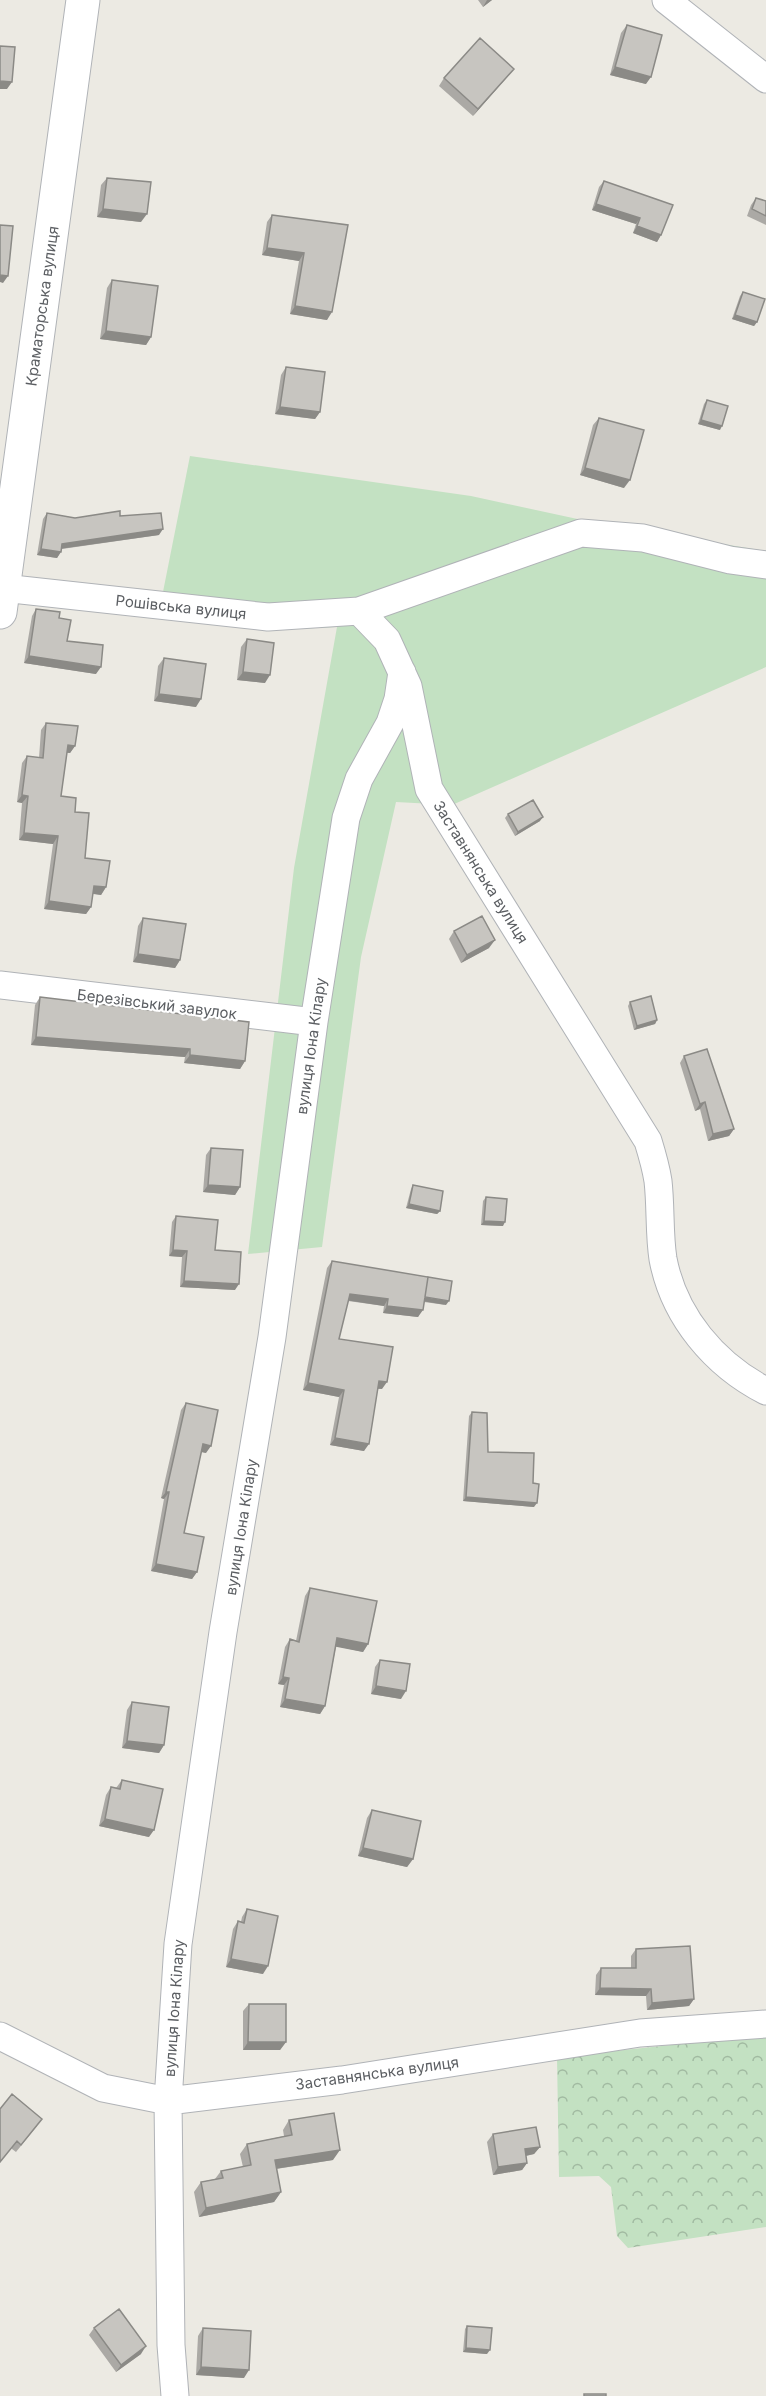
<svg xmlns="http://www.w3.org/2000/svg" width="766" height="2396" font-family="Inter,sans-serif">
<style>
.grass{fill:#c3e1c2}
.forest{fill:url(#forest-crowns)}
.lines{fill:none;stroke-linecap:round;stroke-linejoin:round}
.minor-casing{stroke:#b0b3b7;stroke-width:29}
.tertiary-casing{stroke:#b0b3b7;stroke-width:35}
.minor{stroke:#fff;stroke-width:27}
.tertiary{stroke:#fff;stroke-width:33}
.wall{fill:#aba9a5}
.shaded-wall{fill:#8b8a86}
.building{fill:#c7c5c0;stroke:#8b8a86;stroke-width:1.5}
.labels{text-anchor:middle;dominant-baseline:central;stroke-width:4.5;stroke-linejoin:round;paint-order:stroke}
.street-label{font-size:15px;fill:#5b5e62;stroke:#fff}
</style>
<defs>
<pattern id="forest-crowns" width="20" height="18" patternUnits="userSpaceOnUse" patternTransform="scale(1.5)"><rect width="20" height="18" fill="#c3e1c2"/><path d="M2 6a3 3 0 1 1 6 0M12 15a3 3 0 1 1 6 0" fill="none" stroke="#a1baa1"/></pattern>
</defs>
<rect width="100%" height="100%" fill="#eceae3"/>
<path class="grass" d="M190,456L471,496L596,523L766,551V667L452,805L396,802L361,957L322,1247L248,1254L294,868L337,627L271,630L159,612Z"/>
<path class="forest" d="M766,2035V2227L628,2248L617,2236L611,2187L599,2176L559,2177L557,2057Z"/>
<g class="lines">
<g class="minor-casing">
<path id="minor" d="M666,0L766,79
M3,588L268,617L359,611L581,533L643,538L730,560L766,565
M359,611L387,640L408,686L429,789L648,1141C652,1154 656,1168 658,1181C661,1207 659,1234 663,1259C674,1317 715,1365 766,1391
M0,985L314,1022
M0,2036L103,2088L168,2101L342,2080L640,2033L766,2024
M175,2396L171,2345L168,2101L178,1944L223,1632L272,1337L314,1022L346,818L359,779L390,723L398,699L402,672"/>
</g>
<g class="tertiary-casing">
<path id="tertiary" d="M0,612L83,0"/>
</g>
<use href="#minor" class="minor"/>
<use href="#tertiary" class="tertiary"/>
</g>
<path class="wall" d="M478,0H492L483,7Z
M627,25L646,84L610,75L621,33Z
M514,69L508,76L473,116L439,86L444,78Z
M107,178L141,222L97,217L101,185Z
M604,181L661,235L657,242L633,233L636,224L592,210L599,187Z
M756,198L766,201V225L747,216L751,205Z
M272,215L348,225L327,320L290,314L299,261L262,255L267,222Z
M112,280L151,337L146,345L100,339L107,288Z
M743,292L757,322L754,326L732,319L740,296Z
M286,367L320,412L315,419L275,414L281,375Z
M707,400L720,430L698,424L704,404Z
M599,418L624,488L580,475L593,425Z
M47,513L75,518L120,516L159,535L62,549L57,558L37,555L43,519Z
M36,609L59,618L67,641L96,674L24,663L32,616Z
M247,639L265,683L237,680L241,647Z
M164,658L196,707L154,701L158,666Z
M46,723L75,746L70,753H67L61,796L75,812L85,858L106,887L101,895L93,894L91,907L86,914L44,909L53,844L19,840L22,803L17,802L22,763L27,756L39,758L41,730Z
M508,814L540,821L515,836L505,818Z
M143,918L180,960L175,968L133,962L138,926Z
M454,931L489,948L461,963L449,939Z
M40,997L245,1061L240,1069L184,1063L185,1057L31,1045L35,1005Z
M630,1002L657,1020L655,1024L634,1030L628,1006Z
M684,1056L734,1129L729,1136L708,1141L700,1109L695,1111L680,1063Z
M211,1148L240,1187L235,1195L203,1192L206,1155Z
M413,1185L440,1211L437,1214L406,1208L411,1189Z
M486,1197L503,1226L481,1225L483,1201Z
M176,1216L215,1250L235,1290L180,1287L182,1257L169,1256L172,1222Z
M332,1261L446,1305L424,1302L418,1317L383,1313L384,1306L348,1301L339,1339L382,1389H378L364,1451L330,1445L339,1397L303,1390L327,1268Z
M186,1403L206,1453L201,1452L184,1533L197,1572L192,1579L151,1571L164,1499L161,1498L181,1410Z
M472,1412L488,1452L533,1483L534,1507L463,1501L469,1416Z
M310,1588L368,1644L363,1652L336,1646L325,1706L320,1714L280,1707L284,1685L278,1684L285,1647L290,1639L296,1641L305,1596Z
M380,1660L401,1699L371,1694L375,1667Z
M132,1702L164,1745L159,1753L122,1748L127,1710Z
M122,1780L149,1837L99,1826L106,1795L111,1787L116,1788Z
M372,1810L413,1859L407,1867L358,1856L367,1818Z
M247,1909L263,1974L226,1967L233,1929L238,1921L241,1922L242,1917Z
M636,1949L694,1999L689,2006L647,2010L646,1996L595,1995L596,1975L601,1968H631V1956Z
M249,2004L286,2042L280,2050H243V2011Z
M0,2109L37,2126L16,2152L12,2149Z
M289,2120L333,2160L276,2169L281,2192L274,2202L199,2217L194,2192L201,2182L215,2179L221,2171L243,2167L240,2154L247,2144L284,2136L283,2130Z
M493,2134L540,2147L534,2154L526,2156L527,2163L522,2170L493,2175L487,2142Z
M467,2326L487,2354L463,2352L465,2329Z
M94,2328L141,2354L116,2372L89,2335Z
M203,2328L244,2378L196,2375L198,2336Z"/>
<path class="shaded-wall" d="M487,0H492L483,7Z
M615,67L651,77L646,84L610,75Z
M514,69L508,76L473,116L478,109Z
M0,81L12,82L7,89H0Z
M596,204L640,218L636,224L592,210Z
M103,209L147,214L141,222L97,217Z
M637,226L661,235L657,242L633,233Z
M267,248L304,253L299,261L262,255Z
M0,275L8,276L3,283L0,282Z
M295,306L332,312L327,320L290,314Z
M735,315L757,322L754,326L732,319Z
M106,331L151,337L146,345L100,339Z
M280,407L320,412L315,419L275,414Z
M701,420L722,426L720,430L698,424Z
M585,468L630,480L624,488L580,475Z
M163,529L159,535L59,549L62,544Z
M41,549L61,552L57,558L37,555Z
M29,656L101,667L96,674L24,663Z
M243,672L270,675L265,683L237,680Z
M159,694L201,699L196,707L154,701Z
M68,745L75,746L70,753L63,752Z
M22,795L28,796L22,803L17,802Z
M543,817L540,821L515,836L518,832Z
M24,833L58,836L53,844L19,840Z
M94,886L106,887L101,895L89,893Z
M49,901L91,907L86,914L44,909Z
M495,940L489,948L461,963L467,955Z
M138,954L180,960L175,968L133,962Z
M657,1020L655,1024L634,1030L637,1026Z
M36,1037L190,1049L185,1057L31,1045Z
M190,1055L245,1061L240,1069L184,1063Z
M705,1102L700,1109L695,1111L700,1104Z
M734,1129L729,1136L708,1141L713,1134Z
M208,1185L240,1187L235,1195L203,1192Z
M409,1204L440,1211L437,1214L406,1208Z
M484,1221L505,1222L503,1226L481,1225Z
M173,1250L187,1251L182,1257L169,1256Z
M184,1281L239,1284L235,1290L180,1287Z
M350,1294L388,1299L384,1306L345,1300Z
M424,1297L449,1301L446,1305L422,1301Z
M387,1306L423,1310L418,1317L383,1313Z
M379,1381L387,1382L382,1389L374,1388Z
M308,1383L344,1390L339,1397L303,1390Z
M335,1438L369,1444L364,1451L330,1445Z
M203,1444L211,1446L206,1453L198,1451Z
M166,1492H169L164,1499L161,1498Z
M466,1497L537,1503L534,1507L463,1501Z
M156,1564L197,1572L192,1579L151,1571Z
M337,1638L368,1644L363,1652L332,1646Z
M283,1677L289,1678L284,1685L278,1684Z
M376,1686L406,1691L401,1699L371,1694Z
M285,1699L325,1706L320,1714L280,1707Z
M127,1741L164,1745L159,1753L122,1748Z
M105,1819L154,1830L149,1837L99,1826Z
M363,1848L413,1859L407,1867L358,1856Z
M231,1959L268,1966L263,1974L226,1967Z
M600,1988L651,1989L646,1996L595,1995Z
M694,1999L689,2006L647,2010L652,2003Z
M248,2042H286L280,2050H243Z
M540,2147L534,2154L520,2157L525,2149Z
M340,2150L333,2160L268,2170L275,2160Z
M527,2163L522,2170L493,2175L498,2167Z
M281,2192L274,2202L199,2217L206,2208Z
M146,2346L141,2354L116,2372L121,2365Z
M466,2348L490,2350L487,2354L463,2352Z
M201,2367L249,2370L244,2378L196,2375Z"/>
<path class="building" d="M627,25L662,35L651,77L615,67Z
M480,38L514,69L478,109L444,78Z
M0,46L15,47L12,82L0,81Z
M107,178L151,182L147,214L103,209Z
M604,181L673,205L661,235L637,226L640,218L596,204Z
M756,198L766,201V216L752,209Z
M272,215L348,225L332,312L295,306L304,253L267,248Z
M0,225L13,226L8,276L0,275Z
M112,280L158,286L151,337L106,331Z
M743,292L765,299L757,322L735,315Z
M286,367L325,372L320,412L280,407Z
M707,400L728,406L722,426L701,420Z
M599,418L644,430L630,480L585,468Z
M120,511V516L161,513L163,529L62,544L61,552L41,549L47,513L75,518Z
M36,609L60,612L59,618L71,620L67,641L103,645L101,667L29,656Z
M247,639L274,643L270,675L243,672Z
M164,658L206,664L201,699L159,694Z
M46,723L78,726L75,746L68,745L61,796L76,798L75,812L89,813L85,858L110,861L106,887L94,886L91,907L49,901L58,836L24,833L28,796L22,795L27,756L43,758Z
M533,800L543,817L518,832L508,814Z
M482,916L495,940L467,955L454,931Z
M143,918L186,924L180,960L138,954Z
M651,996L657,1020L637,1026L630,1002Z
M40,997L249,1022L245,1061L190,1055V1049L36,1037Z
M707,1049L734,1129L713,1134L705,1102L700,1104L684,1056Z
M211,1148L243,1150L240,1187L208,1185Z
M413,1185L443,1191L440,1211L409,1204Z
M486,1197L507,1199L505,1222L484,1221Z
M176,1216L218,1220L215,1250L241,1252L239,1284L184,1281L187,1251L173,1250Z
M332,1261L428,1277L423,1310L387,1306L388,1299L350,1294L339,1339L393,1347L387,1382L379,1381L369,1444L335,1438L344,1390L308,1383Z
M428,1277L452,1281L449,1301L425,1297Z
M186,1403L218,1410L211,1446L203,1444L184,1533L204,1537L197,1572L156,1564L169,1492H166Z
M472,1412L487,1413L488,1452L534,1453L533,1483L539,1484L537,1503L466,1497Z
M310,1588L377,1601L368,1644L337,1638L325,1706L285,1699L289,1678L283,1677L290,1639L299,1642Z
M380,1660L410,1664L406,1691L376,1686Z
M132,1702L169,1707L164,1745L127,1741Z
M122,1780L163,1789L154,1830L105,1819L111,1787L120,1789Z
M372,1810L421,1821L413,1859L363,1848Z
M247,1909L278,1916L268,1966L231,1959L238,1921L244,1923Z
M690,1946L694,1999L652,2003L651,1989L600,1988L601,1968H636V1949Z
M249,2004H286V2042H248Z
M12,2094L42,2119L21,2145L17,2141L0,2162V2109Z
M334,2113L340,2150L275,2160L281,2192L206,2208L201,2182L223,2178L221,2171L251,2165L247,2144L292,2135L289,2120Z
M536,2127L540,2147L525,2149L527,2163L498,2167L493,2134Z
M119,2309L146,2346L121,2365L94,2328Z
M467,2326L492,2328L490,2350L466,2348Z
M203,2328L251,2331L249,2370L201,2367Z
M584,2394H606V2396H584Z"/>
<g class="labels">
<g class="street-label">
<text transform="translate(42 306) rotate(-82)">Краматорська вулиця</text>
<text transform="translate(181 607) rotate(6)">Рошівська вулиця</text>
<text transform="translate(481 872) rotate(58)">Заставнянська вулиця</text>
<text transform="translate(157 1004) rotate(7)">Березівський завулок</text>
<text transform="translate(311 1046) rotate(-82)">вулиця Іона Кілару</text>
<text transform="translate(241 1527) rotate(-81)">вулиця Іона Кілару</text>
<text transform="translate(174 2008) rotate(-86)">вулиця Іона Кілару</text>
<text transform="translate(377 2073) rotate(-8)">Заставнянська вулиця</text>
</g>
</g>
</svg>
